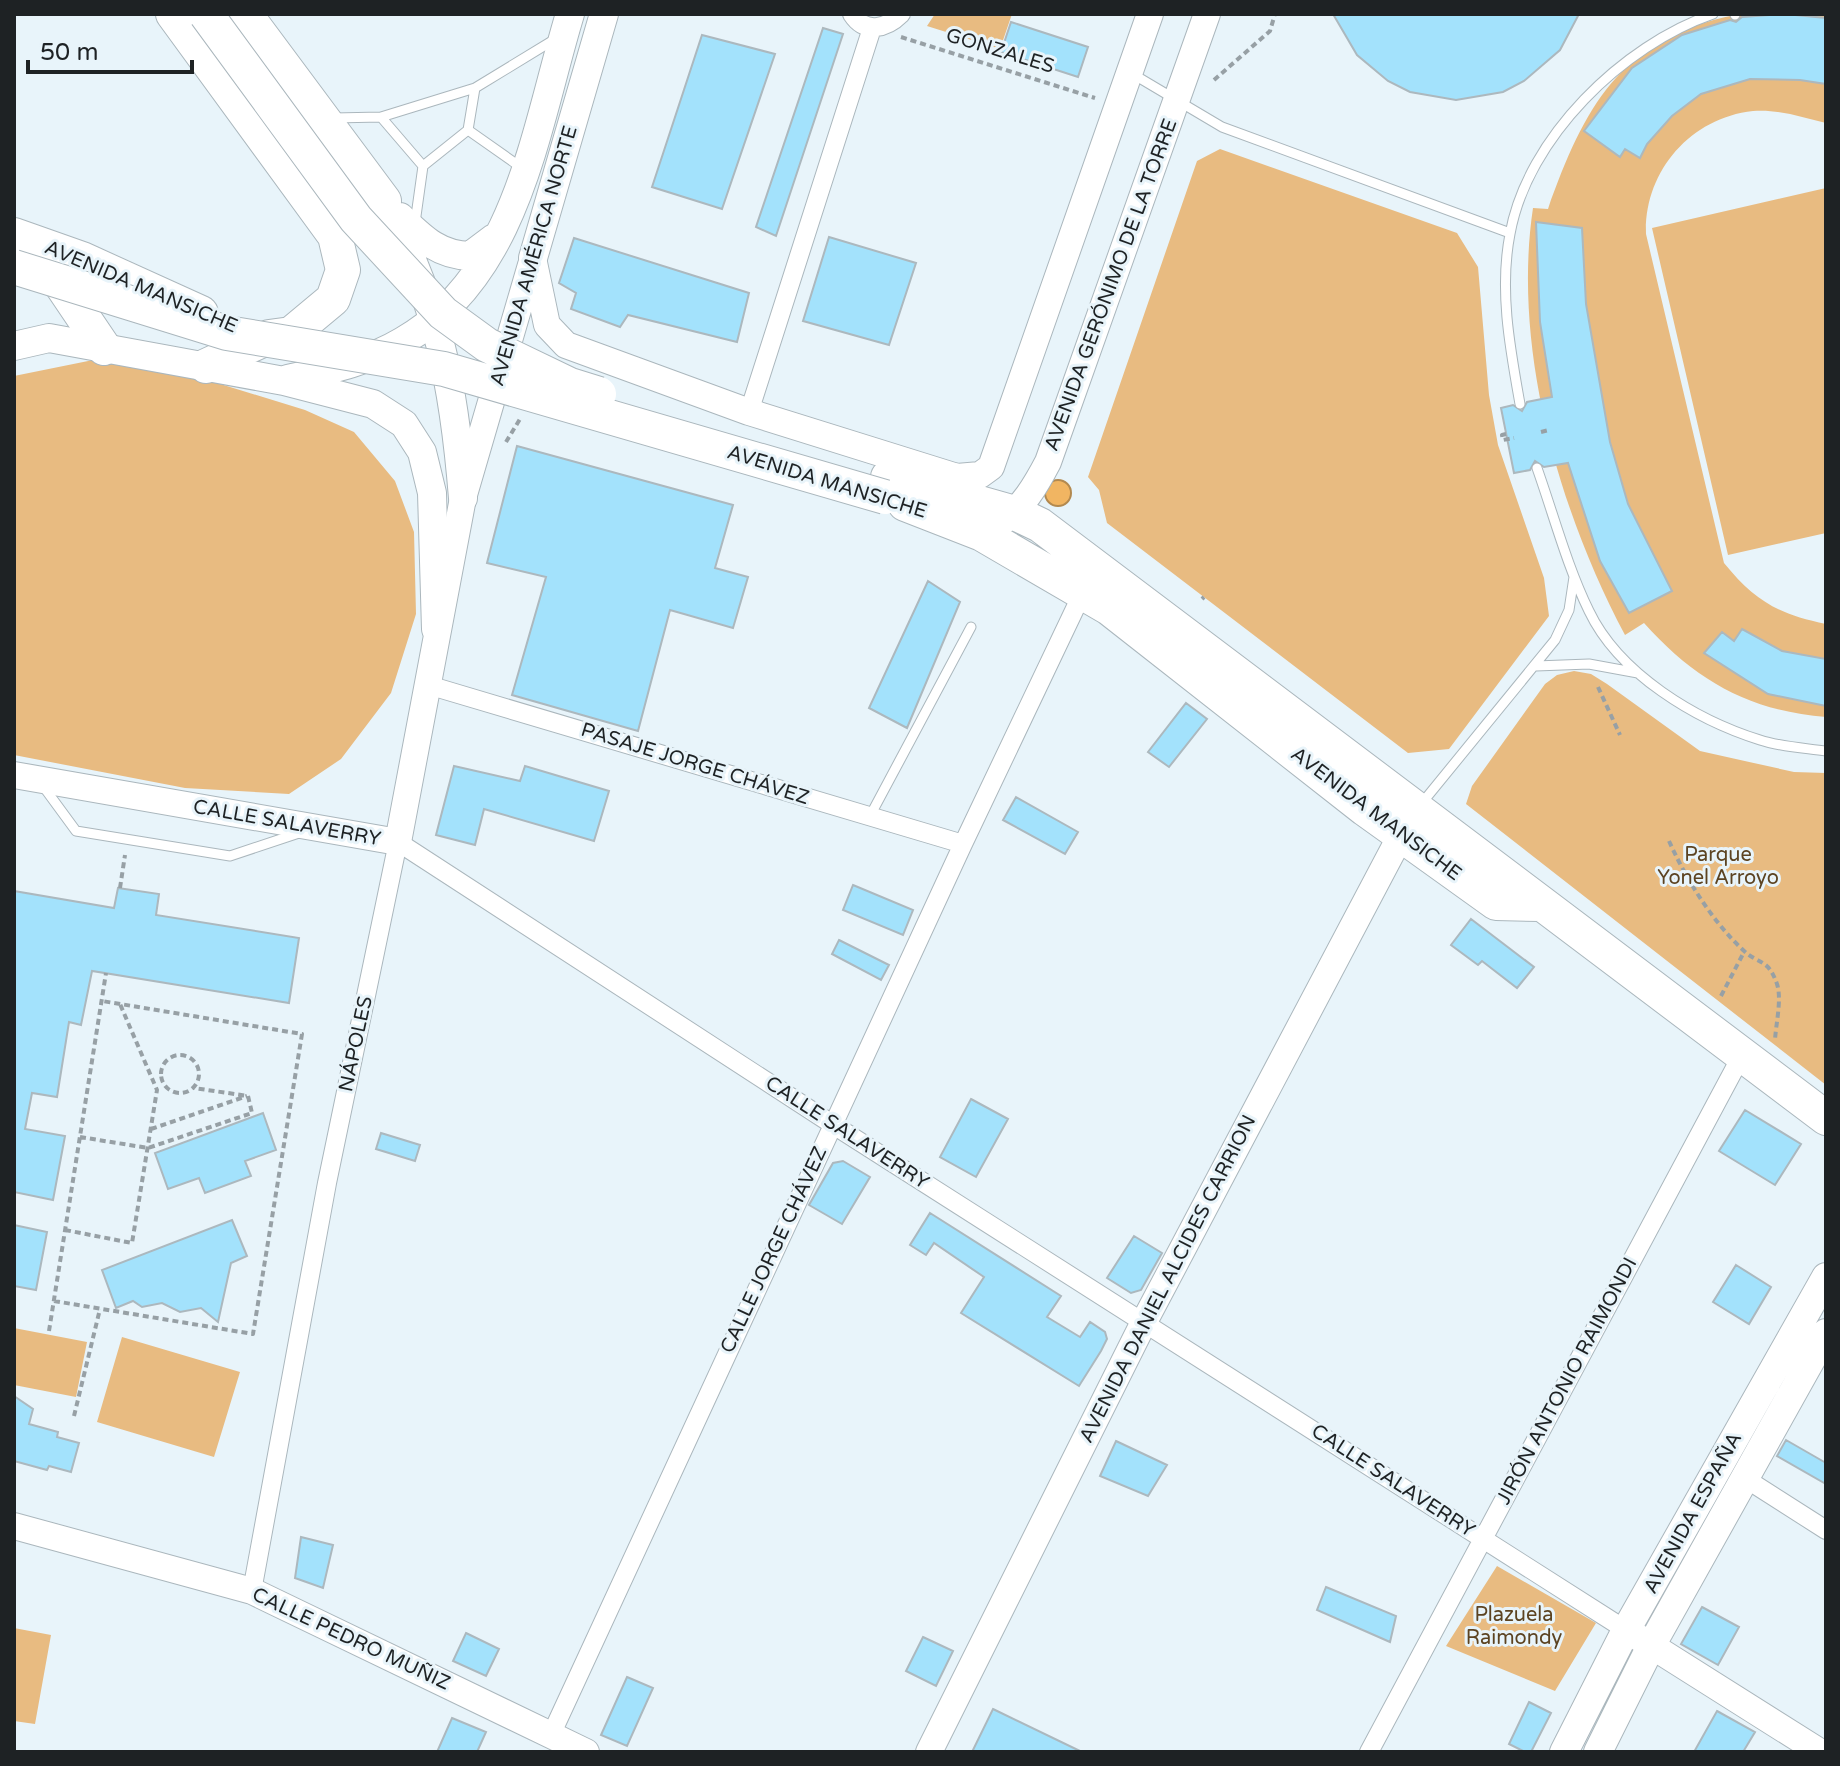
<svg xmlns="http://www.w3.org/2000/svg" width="1840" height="1766" font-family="'Varela Round',sans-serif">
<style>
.green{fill:#e8bb81}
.water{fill:#f1b562;stroke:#b2894f;stroke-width:2}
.building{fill:#a3e2fc;stroke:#acb8be;stroke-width:2}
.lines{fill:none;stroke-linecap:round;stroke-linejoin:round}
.lane-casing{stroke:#abb7bd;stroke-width:11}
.street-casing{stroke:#abb7bd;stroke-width:20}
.secondary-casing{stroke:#abb7bd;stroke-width:28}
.primary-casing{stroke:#abb7bd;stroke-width:30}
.highway-casing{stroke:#abb7bd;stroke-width:36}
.path{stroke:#97a0a5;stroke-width:4;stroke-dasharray:6 4;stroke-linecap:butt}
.lane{stroke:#fff;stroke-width:9}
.street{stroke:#fff;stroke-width:18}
.secondary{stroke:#fff;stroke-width:26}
.primary{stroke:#fff;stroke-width:28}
.highway{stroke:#fff;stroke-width:34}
.highway-bridge-casing{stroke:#abb7bd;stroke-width:36;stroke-linecap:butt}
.highway-bridge{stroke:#fff;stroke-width:34}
.labels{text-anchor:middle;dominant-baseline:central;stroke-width:6;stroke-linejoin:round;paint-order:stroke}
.street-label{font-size:20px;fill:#1e2224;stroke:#e8f4fa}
.park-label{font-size:20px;fill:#5c4321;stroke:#e8f4fa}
</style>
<rect width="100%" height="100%" fill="#e8f4fa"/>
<path class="green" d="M935,14H1012L1000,49L927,26Z
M1826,14V123C1802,117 1778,109 1753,111C1689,118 1644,173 1646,234L1724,563C1755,601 1778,614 1826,624V717C1749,711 1695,680 1644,623L1625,635C1559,511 1512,348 1533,208L1548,209C1584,108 1620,38 1735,15C1763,9 1797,14 1826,14Z
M1220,149L1457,233L1478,267L1489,395L1498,445L1544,578L1549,616L1449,749L1408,753L1107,523L1099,490L1088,477L1197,161Z
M1826,188V533L1728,555L1652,228Z
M103,358L204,379L305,410L354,432L395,481L414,532L416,614L391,693L341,759L289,794L185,788L14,755V376Z
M1574,671L1591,674L1607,684L1700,751L1794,772L1826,773V1085L1466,804L1472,786L1545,684L1557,675Z
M14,1328L87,1342L76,1397L14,1385Z
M122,1337L240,1372L214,1457L97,1422Z
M1497,1566L1596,1623L1555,1691L1446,1646Z
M14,1628L51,1635L35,1724L14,1721Z"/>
<path class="water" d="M1045 493a13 13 0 1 1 26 0a13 13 0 1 1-26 0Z"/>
<path class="building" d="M1333,14H1579L1560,50L1524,81L1503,92L1456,100L1410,92L1388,81L1357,55Z
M1785,14L1826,18V84L1800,80L1750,79L1701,94L1672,116L1647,144L1640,158L1625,149L1620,157L1584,131L1632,68L1682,35L1730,20L1736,22L1742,17Z
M1011,22L1088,47L1078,77L1001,52Z
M823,28L843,34L776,236L756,227Z
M702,35L775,54L722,209L652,187Z
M1536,222L1582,228L1586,304L1610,442L1628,504L1672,591L1629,613L1600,561L1568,463L1544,467L1535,461L1530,470L1514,473L1501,408L1513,405L1522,411L1527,402L1552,397L1540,322Z
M829,237L916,263L889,345L803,321Z
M574,238L749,293L737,342L628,315L620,327L571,309L576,293L559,283Z
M517,446L733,505L715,568L748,577L733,628L670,610L638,731L512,695L546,577L487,563Z
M928,581L960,602L907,728L869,708Z
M1742,629L1782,651L1826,659V706L1768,694L1704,653L1722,632L1734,641Z
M1186,703L1207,719L1169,767L1148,752Z
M454,766L520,781L525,766L609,791L594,841L484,809L475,845L436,835Z
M1016,797L1078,832L1065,854L1003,820Z
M853,885L913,910L903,935L843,910Z
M118,888L159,894L156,915L299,938L289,1003L92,971L81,1025L69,1022L57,1097L32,1093L25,1129L65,1136L53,1200L14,1192V891L114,908Z
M1471,919L1534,967L1517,988L1482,961L1478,965L1451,945Z
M839,940L889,965L881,980L832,954Z
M971,1099L1008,1119L976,1177L940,1157Z
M1745,1110L1801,1144L1775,1185L1719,1151Z
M263,1113L276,1150L245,1161L251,1176L205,1193L199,1178L168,1189L155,1153Z
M381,1133L420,1145L415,1161L376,1149Z
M843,1161L870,1177L842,1224L809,1205L833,1163Z
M930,1213L1061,1296L1047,1317L1080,1337L1090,1322L1105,1332L1107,1339L1101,1351L1079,1386L961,1313L984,1277L934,1243L926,1255L910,1245Z
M232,1220L247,1256L231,1263L218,1322L201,1308L180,1312L162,1303L142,1307L133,1301L116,1308L102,1270Z
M14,1225L47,1232L36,1290L14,1286Z
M1134,1236L1162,1253L1141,1290L1131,1293L1107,1278Z
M1736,1265L1771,1287L1749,1324L1713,1302Z
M14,1396L33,1409L29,1424L58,1432L57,1437L79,1443L71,1472L49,1466L47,1470L14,1461Z
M1786,1440L1826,1463V1484L1777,1456Z
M1116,1441L1167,1465L1148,1496L1100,1476Z
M301,1537L333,1545L323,1588L295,1578Z
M1326,1587L1396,1616L1390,1642L1317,1610Z
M1702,1607L1739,1627L1718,1665L1681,1644Z
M466,1633L499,1649L486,1676L453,1661Z
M923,1637L953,1651L936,1686L906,1671Z
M627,1677L653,1688L627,1746L601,1735Z
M1529,1702L1551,1713L1531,1752H1525L1509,1744Z
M993,1709L1082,1752H972Z
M1717,1711L1755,1732L1743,1752H1694Z
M452,1718L486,1732L477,1752H437Z"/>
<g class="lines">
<g class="lane-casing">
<path id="lane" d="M1735,14V15
M1131,73L1222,127L1510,233
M381,117L475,88
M334,118L381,117L423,166L415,223
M423,166L468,130
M522,168L468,130L475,88L557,38
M1520,404C1510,348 1499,290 1510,234C1527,138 1623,45 1713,14
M1537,468C1554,516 1567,566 1589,611C1619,674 1696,720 1760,740C1781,747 1805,748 1826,751
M1536,666L1589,664L1638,673
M43,786L76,831L230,856L299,833
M1422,803L1555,640L1569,610L1574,577
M870,816L971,627"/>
</g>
<g class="street-casing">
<path id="street" d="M852,14C865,34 886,29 901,14
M749,412L872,28
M428,685L963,844
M1743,1477L1826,1530
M252,1591L327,1183L398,842L832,1124L1626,1630
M551,1735L963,844L1082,594
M1369,1752L1743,1053"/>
</g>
<g class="secondary-casing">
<path id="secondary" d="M533,258L547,325L566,345L749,412L957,477L980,475L991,467L1150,14
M1002,522C1023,507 1036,485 1048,462L1207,14
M14,775L398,842L463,498L531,265
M14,1526L252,1591L586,1752
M1633,1634L1820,1752
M929,1752L1144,1322L1409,820"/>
</g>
<g class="primary-casing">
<path id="primary" d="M384,201C438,303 454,384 463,498
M400,217C422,238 438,255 470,256L494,238
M533,258L604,14
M14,346L49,338L284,381L373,404L404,424L422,452L432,493L436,629
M288,379C328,370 368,362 403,341C518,275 535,129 570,14
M1564,1752L1626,1630L1826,1277
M1598,1752L1651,1646L1826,1333"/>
</g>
<g class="highway-casing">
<path id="highway" d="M173,14L335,236L343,270L333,299L291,334L269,337L206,366
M245,14L384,201
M14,235L82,259L201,313
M48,265L104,348
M888,477L1015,513L1040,525L1826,1118
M905,504L982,534L1109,608L1365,809L1496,903L1541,904"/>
</g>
<path class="path" d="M901,37L1095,98
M1214,80L1270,31L1275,14
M1541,432L1549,430
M1506,434L1502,435L1503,440L1514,438
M506,442L520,419
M1202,599L1204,597
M1598,687L1620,735
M1669,841C1686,879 1712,921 1743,950C1759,965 1768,958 1777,984C1782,999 1776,1023 1775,1040
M120,888L125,855
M1721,996L1744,952
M161 1074a19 19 0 1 1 38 0a19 19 0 1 1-38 0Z
M151,1129L247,1096
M80,1137L148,1148L252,1113L248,1096L194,1088
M65,1230L132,1243L157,1090L120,1004
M54,1301L253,1334L302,1034L102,1001
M49,1331L106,973
M74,1416L100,1309"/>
<use href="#lane" class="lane"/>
<use href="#street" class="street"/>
<use href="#secondary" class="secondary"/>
<use href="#primary" class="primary"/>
<use href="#highway" class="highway"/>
<g class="highway-bridge-casing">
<path id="highway-bridge" d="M206,14L356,219L443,313L487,345L570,385L599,394
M14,267L227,333L444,369L885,497"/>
</g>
<use href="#highway-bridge" class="highway-bridge"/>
</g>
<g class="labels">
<g class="street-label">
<text transform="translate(1000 51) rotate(17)">GONZALES</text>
<text transform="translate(534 256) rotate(-74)">AVENIDA AMÉRICA NORTE</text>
<text transform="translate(1111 285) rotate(-70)">AVENIDA GERÓNIMO DE LA TORRE</text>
<text transform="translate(141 287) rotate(23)">AVENIDA MANSICHE</text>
<text transform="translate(827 482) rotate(17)">AVENIDA MANSICHE</text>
<text transform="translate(695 764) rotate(17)">PASAJE JORGE CHÁVEZ</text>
<text transform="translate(1376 814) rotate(37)">AVENIDA MANSICHE</text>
<text transform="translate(287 823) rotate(10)">CALLE SALAVERRY</text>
<text transform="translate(356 1044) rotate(-78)">NÁPOLES</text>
<text transform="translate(847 1133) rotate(33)">CALLE SALAVERRY</text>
<text transform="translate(774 1250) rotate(-65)">CALLE JORGE CHÁVEZ</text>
<text transform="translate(1168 1279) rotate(-63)">AVENIDA DANIEL ALCIDES CARRION</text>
<text transform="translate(1567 1381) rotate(-62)">JIRÓN ANTONIO RAIMONDI</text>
<text transform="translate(1393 1481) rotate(33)">CALLE SALAVERRY</text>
<text transform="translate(1693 1513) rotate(-61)">AVENIDA ESPAÑA</text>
<text transform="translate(351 1639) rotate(25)">CALLE PEDRO MUÑIZ</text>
</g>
<g class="park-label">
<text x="1718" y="855">Parque<tspan x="1718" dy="23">Yonel Arroyo</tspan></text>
<text x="1514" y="1615">Plazuela<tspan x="1514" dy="23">Raimondy</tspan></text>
</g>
</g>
<rect width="1840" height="1766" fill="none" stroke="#1e2224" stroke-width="32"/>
<path d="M28 60v12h164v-12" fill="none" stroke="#1e2224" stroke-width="4"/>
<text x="40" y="60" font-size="24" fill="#1e2224" stroke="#e8f4fa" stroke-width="6" paint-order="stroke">50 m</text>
</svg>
